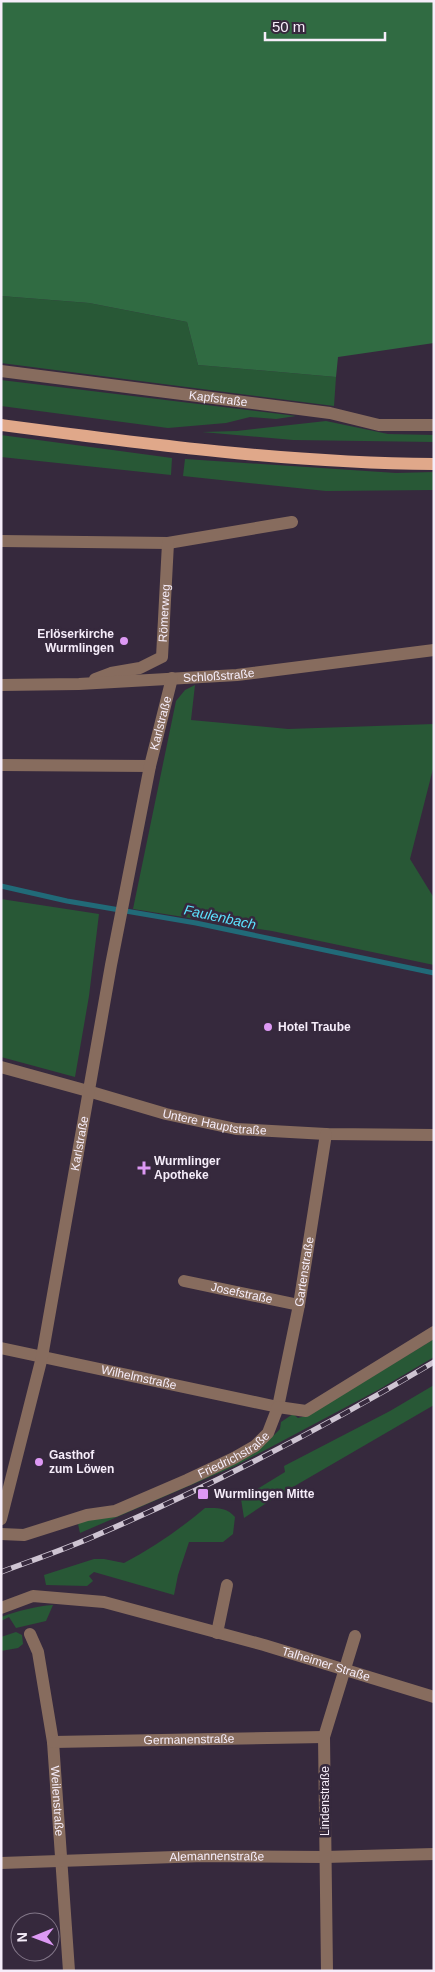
<svg xmlns="http://www.w3.org/2000/svg" width="435" height="1972" font-family="Helvetica,sans-serif">
<style>
.green{fill:#285836}
.forest{fill:#306b42}
.lines{fill:none;stroke-linecap:round;stroke-linejoin:round}
.stream{stroke:#216a78;stroke-width:5}
.minor{stroke:#876c5e;stroke-width:12}
.tertiary{stroke:#876c5e;stroke-width:12}
.primary{stroke:#e0a88a;stroke-width:12}
.rail-casing{stroke:#cec4d2;stroke-width:5.5}
.rail{stroke:#36293d;stroke-width:4;stroke-dasharray:11;stroke-linecap:butt}
.poi-dot{fill:#dd99f4;stroke:#36293d;stroke-width:2}
.labels{text-anchor:middle;dominant-baseline:central;stroke-width:5;stroke-linejoin:round;paint-order:stroke}
.street-label{font-size:12px;fill:#f6edfa;stroke:#36293d}
.poi-label{font-size:12px;font-weight:bold;fill:#f6edfa;stroke:#36293d;text-anchor:start}
.water-label{font-size:14px;font-style:italic;fill:#5ce2fe;stroke:#36293d}
</style>
<rect width="100%" height="100%" fill="#36293d"/>
<path class="green" d="M1,296L89,303L187,322L198,365L336,377L334,406L1,363Z
M1,380L296,416L276,419L250,417L226,423L168,428L1,406Z
M326,421L388,434L434,435V442L293,440L202,432L237,431Z
M1,435L172,458L171,475L1,457Z
M185,459L396,473L434,472V490L326,491L183,476Z
M195,685L191,720L288,729L434,724V765L410,859L434,898V965L272,931L133,909L176,701L185,690Z
M1,899L99,914L89,996L75,1077L1,1057Z
M434,1339V1357L378,1390L235,1466L80,1533L78,1524L271,1438L280,1429L281,1422L293,1414L298,1418L309,1415Z
M434,1385V1405L274,1498L244,1518L241,1499L285,1472L284,1466L390,1411Z
M205,1508C218,1508 226,1507 235,1517L233,1534L223,1542H189L178,1575L174,1595L94,1572L89,1576L93,1581L87,1586L46,1585L44,1575L94,1559H104L124,1563C153,1548 180,1529 205,1508Z
M53,1605L46,1621L16,1628L9,1617L1,1621V1617C18,1611 36,1606 53,1605Z
M16,1632L22,1635L23,1644L18,1648L1,1651V1637Z"/>
<path class="forest" d="M1,1H434V343L338,357L336,377L198,365L187,322L89,303L1,296Z"/>
<g class="lines">
<path class="stream" d="M1,886L67,901L196,923L434,973"/>
<g class="minor">
<path id="s1" d="M1,371L330,413L379,425H434"/>
<path d="M1,541L168,543L292,522"/>
<path id="s2" d="M95,679L111,673L140,668L162,657L168,543"/>
<path id="s3" d="M1,685L79,684L237,675L434,650"/>
<path d="M1,765L150,766"/>
<path id="s4" d="M1,1067L88,1091L166,1114L236,1129L326,1134L434,1135"/>
<path id="s5" d="M184,1281L299,1305"/>
<path id="s6" d="M1,1348L278,1407L299,1305L326,1134"/>
<path id="s7" d="M1,1519L42,1357L111,965L150,766L172,678"/>
<path id="s8" d="M1,1534L24,1535L87,1515L115,1511L187,1480L234,1458L255,1446L268,1433L278,1407L306,1411L434,1332"/>
<path d="M217,1633L227,1585"/>
<path id="s9" d="M30,1634L38,1652L53,1742L69,1971"/>
<path id="s10" d="M53,1742L324,1737"/>
<path id="s11" d="M1,1863L204,1856L325,1857L434,1854"/>
<path d="M327,1971L324,1737L355,1636"/>
</g>
<path class="tertiary" id="s12" d="M1,1608L33,1596L104,1602L264,1645L434,1697"/>
<path class="primary" d="M1,425C145,444 288,463 434,464"/>
<g class="rail-casing">
<path id="rail" d="M1,1572C33,1560 66,1549 97,1535C213,1485 325,1427 434,1362"/>
</g>
<use href="#rail" class="rail"/>
</g>
<g class="poi-dot">
<circle cx="124" cy="641" r="5"/>
<circle cx="268" cy="1027" r="5"/>
<path d="M141.5 1160.5h5v5h5v5h-5v5h-5v-5h-5v-5h5z"/>
<circle cx="39" cy="1462" r="5"/>
<rect x="197" y="1488" width="12" height="12" rx="2.5"/>
</g>
<g class="labels">
<g class="street-label">
<text stroke="none"><textPath href="#s1" startOffset="219">Kapfstraße</textPath></text>
<text stroke="none"><textPath href="#s2" startOffset="115">Römerweg</textPath></text>
<text stroke="none"><textPath href="#s3" startOffset="218">Schloßstraße</textPath></text>
<text stroke="none"><textPath href="#s7" startOffset="812">Karlstraße</textPath></text>
<text stroke="none"><textPath href="#s4" startOffset="221">Untere Hauptstraße</textPath></text>
<text stroke="none"><textPath href="#s7" startOffset="384">Karlstraße</textPath></text>
<text stroke="none"><textPath href="#s6" startOffset="421">Gartenstraße</textPath></text>
<text stroke="none"><textPath href="#s5" startOffset="59">Josefstraße</textPath></text>
<text stroke="none"><textPath href="#s6" startOffset="141">Wilhelmstraße</textPath></text>
<text stroke="none"><textPath href="#s8" startOffset="249">Friedrichstraße</textPath></text>
<text stroke="none"><textPath href="#s12" startOffset="336">Talheimer Straße</textPath></text>
<text stroke="none"><textPath href="#s10" startOffset="136">Germanenstraße</textPath></text>
<text stroke="none"><textPath href="#s9" startOffset="170">Weilenstraße</textPath></text>
<text transform="translate(325 1801) rotate(-90)">Lindenstraße</text>
<text stroke="none"><textPath href="#s11" startOffset="216">Alemannenstraße</textPath></text>
</g>
<g class="poi-label">
<text x="114" y="634" text-anchor="end">Erlöserkirche<tspan x="114" dy="14">Wurmlingen</tspan></text>
<text x="278" y="1027">Hotel Traube</text>
<text x="154" y="1161">Wurmlinger<tspan x="154" dy="14">Apotheke</tspan></text>
<text x="49" y="1455">Gasthof<tspan x="49" dy="14">zum Löwen</tspan></text>
<text x="214" y="1494">Wurmlingen Mitte</text>
</g>
<g class="water-label">
<text transform="translate(220 917) rotate(12)">Faulenbach</text>
</g>
</g>
<rect width="435" height="1972" fill="none" stroke="#f6edfa" stroke-width="5"/>
<g transform="translate(35 1937) rotate(269)"><circle r="24" fill="#36293d" stroke="#837789"/>
<path d="M0-4L9 19L0 12L-9 19Z" fill="#dd99f4"/>
<text y="-8" font-size="14" font-weight="bold" text-anchor="middle" fill="#f6edfa">N</text>
</g>
<path d="M265 32v8h120v-8" fill="none" stroke="#f6edfa" stroke-width="2.5"/>
<text x="272" y="32" font-size="15" fill="#f6edfa" stroke="#36293d" stroke-width="4" paint-order="stroke">50 m</text>
</svg>
